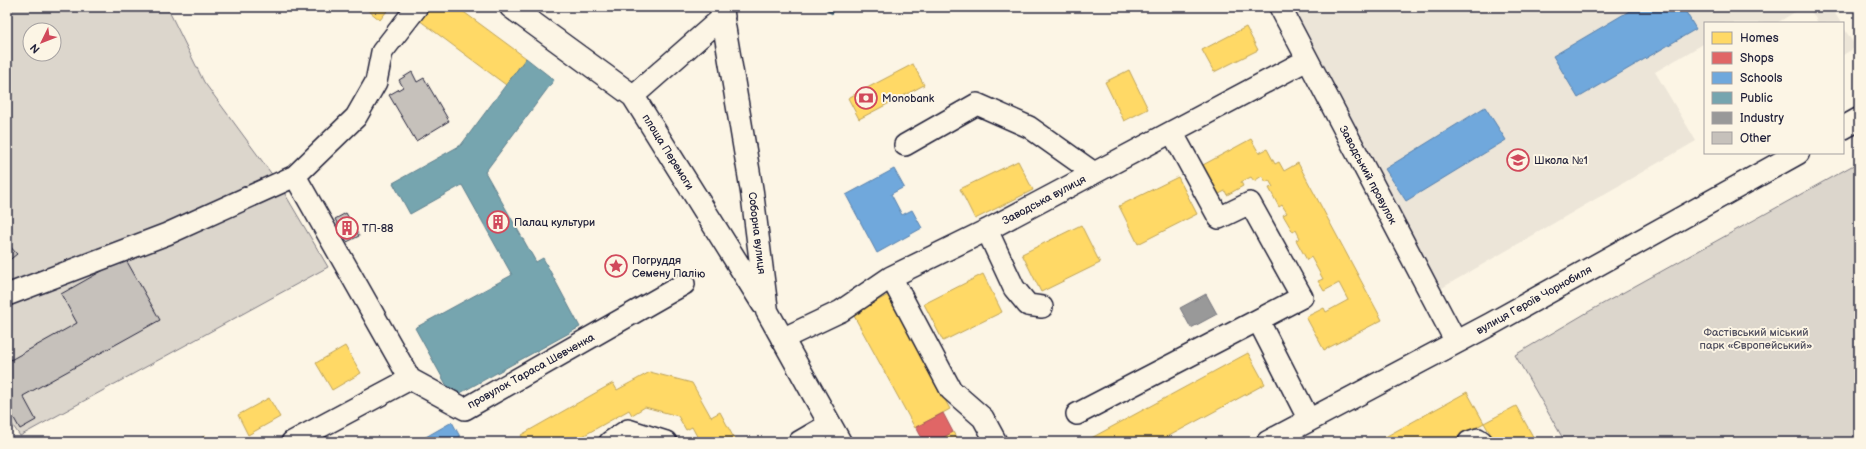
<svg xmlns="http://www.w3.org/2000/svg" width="1866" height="449" font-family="'Balsamiq Sans',sans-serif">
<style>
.built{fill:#ece5d8}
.green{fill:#dcd6cc;stroke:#7f7c84;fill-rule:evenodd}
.homes{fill:#ffd966;stroke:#bda259}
.shops{fill:#e06666;stroke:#a75259}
.schools{fill:#6fa8dc;stroke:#5880ac}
.public{fill:#76a5af;stroke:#5d7e8c}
.industry{fill:#999;stroke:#75757d}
.building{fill:#c6c1bb;stroke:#22223b}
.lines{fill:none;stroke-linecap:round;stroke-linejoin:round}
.minor-casing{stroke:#22223b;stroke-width:24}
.major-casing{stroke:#22223b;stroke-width:25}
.minor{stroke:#fcf5e5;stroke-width:21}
.major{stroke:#fcf5e5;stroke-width:22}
.labels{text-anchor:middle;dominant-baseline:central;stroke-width:4;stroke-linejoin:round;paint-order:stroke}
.poi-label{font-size:11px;fill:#22223b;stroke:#fcf5e5;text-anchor:start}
.street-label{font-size:11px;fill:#22223b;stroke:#fcf5e5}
.park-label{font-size:11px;fill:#504f5f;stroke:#fcf5e5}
</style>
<rect width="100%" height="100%" fill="#fcf5e5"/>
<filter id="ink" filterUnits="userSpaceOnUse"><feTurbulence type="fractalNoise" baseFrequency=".025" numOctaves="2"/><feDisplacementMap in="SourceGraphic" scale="8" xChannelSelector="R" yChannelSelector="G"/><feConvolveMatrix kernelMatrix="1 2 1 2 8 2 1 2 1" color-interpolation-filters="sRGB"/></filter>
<g filter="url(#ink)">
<path class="built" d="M1291,7H1803L1777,23H1705V43L1655,72L1696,141L1440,289Z
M1809,7H1831L1841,23H1818Z
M1843,27L1856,47L1843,55Z"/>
<path class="green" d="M7,7H167L204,82L279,184L328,267L20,436L7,417ZM30,30H54V54H30Z
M1859,162V442H1565L1515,355L1588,312Z"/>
<path class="homes" d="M364,7H390L380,20Z
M428,7H457L526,58L506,85L419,20Z
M599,7H607L602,11Z
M1246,27L1258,50L1214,72L1202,50Z
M913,64L924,85L859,119L848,98Z
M1129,70L1148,109L1124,121L1105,82Z
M1251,139L1259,153L1267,149L1275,164L1279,162L1284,171L1298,163L1382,320L1324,350L1306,317L1324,308L1326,312L1348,300L1339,283L1324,291L1318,281L1323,279L1311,257L1307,260L1296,240L1300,238L1296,230L1293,232L1283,215L1287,213L1282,205L1279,207L1269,188L1273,187L1269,180L1266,182L1262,176L1254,181L1251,177L1241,182L1243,186L1227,195L1225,191L1217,195L1201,166Z
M1018,161L1033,190L975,219L960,189Z
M1178,177L1197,214L1138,244L1119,206Z
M1081,225L1100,263L1041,292L1022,254Z
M983,274L1002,312L943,341L924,304Z
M888,295L950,409L915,428L853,314Z
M345,346L361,373L332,390L316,363Z
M1248,353L1265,384L1158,442H1084Z
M650,372L692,383L711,417L720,412L736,442H700L692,427L686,430L678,416L645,407L632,415L629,410L574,441L572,438L564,442H525L521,435L613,383L617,390Z
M1467,392L1484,423L1449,442H1376Z
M269,398L280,417L248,435L238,415Z
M1516,406L1536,442H1495L1484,423Z
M953,432L959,442H935Z
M205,436L209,442H193Z"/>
<path class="shops" d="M943,413L953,432L935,442H924L916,427Z"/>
<path class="schools" d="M1636,7H1683L1696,29L1578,98L1553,56Z
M1485,107L1506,140L1406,201L1385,169Z
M894,169L904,187L891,194L902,215L912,210L922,228L877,253L846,195Z
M452,422L463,442H417Z"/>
<path class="public" d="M822,7H842L839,11L836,8L832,14Z
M526,58L554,80L485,172L536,262L543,258L580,327L453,397L415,328L512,275L462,185L410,214L393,183L461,145Z"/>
<path class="industry" d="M1206,294L1217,314L1191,328L1180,308Z"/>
<path class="building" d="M412,72L417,82L424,78L449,121L416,141L389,95L403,87L399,80Z
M346,213L359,236L347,242L335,219Z
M7,243L17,254L7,262Z
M125,258L160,320L23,396L36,420L20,429L7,406V362L77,323L61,294Z"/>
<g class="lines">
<g class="minor-casing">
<path id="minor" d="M1280,7L1456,342
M633,96L724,16
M1172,132L1219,218L1250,203L1302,297L1258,320
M905,145L977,104L1029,127L1094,173
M295,176L410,379
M987,230L1014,288L1028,305L1042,307
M891,277L951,390L983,418L996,442
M7,295L167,234L295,176L356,117L376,82L382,52L417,7
M782,339L841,311L891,277L987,230L1307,60
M410,379L465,409L684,284
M1077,414L1258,320L1309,420
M292,442L410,379
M610,442L628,430L666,442
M799,442L830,424
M1469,442L1478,439L1482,442"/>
</g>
<g class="major-casing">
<path id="major" d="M511,7L633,96L763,304
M721,7L752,192L767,311L840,442
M1843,128L1859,119
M1268,442L1491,324L1798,153"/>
</g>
<use href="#minor" class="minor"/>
<use href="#major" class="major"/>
</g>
</g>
<defs>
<g id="bank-ring" transform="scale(1.15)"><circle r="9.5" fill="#fcf5e5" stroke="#d1495b" stroke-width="1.5"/><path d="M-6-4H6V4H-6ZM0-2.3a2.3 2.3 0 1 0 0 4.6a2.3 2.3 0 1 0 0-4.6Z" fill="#d1495b"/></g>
<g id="school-ring" transform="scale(1.15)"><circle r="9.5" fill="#fcf5e5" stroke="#d1495b" stroke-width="1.5"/><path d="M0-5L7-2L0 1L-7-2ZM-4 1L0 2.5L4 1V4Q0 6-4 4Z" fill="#d1495b"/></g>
<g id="building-ring" transform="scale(1.15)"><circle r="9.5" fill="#fcf5e5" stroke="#d1495b" stroke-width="1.5"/><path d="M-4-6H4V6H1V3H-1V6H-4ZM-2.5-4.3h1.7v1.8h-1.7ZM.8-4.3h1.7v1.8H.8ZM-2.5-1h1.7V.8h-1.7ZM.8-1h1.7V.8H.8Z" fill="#d1495b"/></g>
<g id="sight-ring" transform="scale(1.15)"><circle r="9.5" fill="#fcf5e5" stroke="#d1495b" stroke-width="1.5"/><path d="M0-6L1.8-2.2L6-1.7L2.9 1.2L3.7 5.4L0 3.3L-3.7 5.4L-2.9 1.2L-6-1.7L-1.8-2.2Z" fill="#d1495b"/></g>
</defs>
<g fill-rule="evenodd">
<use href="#bank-ring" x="866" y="98"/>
<use href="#school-ring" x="1518" y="160"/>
<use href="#building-ring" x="498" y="222"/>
<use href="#building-ring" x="347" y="228"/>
<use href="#sight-ring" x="616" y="266"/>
</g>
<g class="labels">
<g class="poi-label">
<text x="882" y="98">Monobank</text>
<text x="1534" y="160">Школа №1</text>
<text x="514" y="222">Палац культури</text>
<text x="362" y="228">ТП-88</text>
<text x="632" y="260">Погруддя<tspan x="632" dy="13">Семену Палію</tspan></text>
</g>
<g class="street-label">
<text transform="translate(668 152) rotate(58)">площа Перемоги</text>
<text transform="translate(1368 175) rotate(62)">Заводський провулок</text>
<text transform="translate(1044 200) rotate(-28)">Заводська вулиця</text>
<text transform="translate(757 233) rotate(83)">Соборна вулиця</text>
<text transform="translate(1534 300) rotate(-29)">вулиця Героїв Чорнобиля</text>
<text transform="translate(531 371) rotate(-29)">провулок Тараса Шевченка</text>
</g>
<g class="park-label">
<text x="1756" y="332">Фастівський міський<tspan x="1756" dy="13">парк «Європейський»</tspan></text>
</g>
</g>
<rect width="1866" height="449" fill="none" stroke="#fcf5e5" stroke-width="24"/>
<rect x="12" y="12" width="1842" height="425" fill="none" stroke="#22223b" stroke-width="1.5" filter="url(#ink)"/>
<rect x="1704" y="22" width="140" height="132" fill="#fcf5e5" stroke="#a5a1a1"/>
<rect x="1712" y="32" width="20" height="12" fill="#ffd966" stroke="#a5a1a1"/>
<text x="1740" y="42" font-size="12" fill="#22223b">Homes</text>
<rect x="1712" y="52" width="20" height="12" fill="#e06666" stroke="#a5a1a1"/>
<text x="1740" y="62" font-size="12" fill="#22223b">Shops</text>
<rect x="1712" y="72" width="20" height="12" fill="#6fa8dc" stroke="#a5a1a1"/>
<text x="1740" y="82" font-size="12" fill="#22223b">Schools</text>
<rect x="1712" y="92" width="20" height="12" fill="#76a5af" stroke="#a5a1a1"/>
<text x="1740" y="102" font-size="12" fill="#22223b">Public</text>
<rect x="1712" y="112" width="20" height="12" fill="#999999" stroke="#a5a1a1"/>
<text x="1740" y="122" font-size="12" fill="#22223b">Industry</text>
<rect x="1712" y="132" width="20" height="12" fill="#c6c1bb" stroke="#a5a1a1"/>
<text x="1740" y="142" font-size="12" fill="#22223b">Other</text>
<g transform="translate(42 42) rotate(227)"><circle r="19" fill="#fcf5e5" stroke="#a5a1a1"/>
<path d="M0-3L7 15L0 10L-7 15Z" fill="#d1495b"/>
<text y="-6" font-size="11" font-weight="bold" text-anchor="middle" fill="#22223b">N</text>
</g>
</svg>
